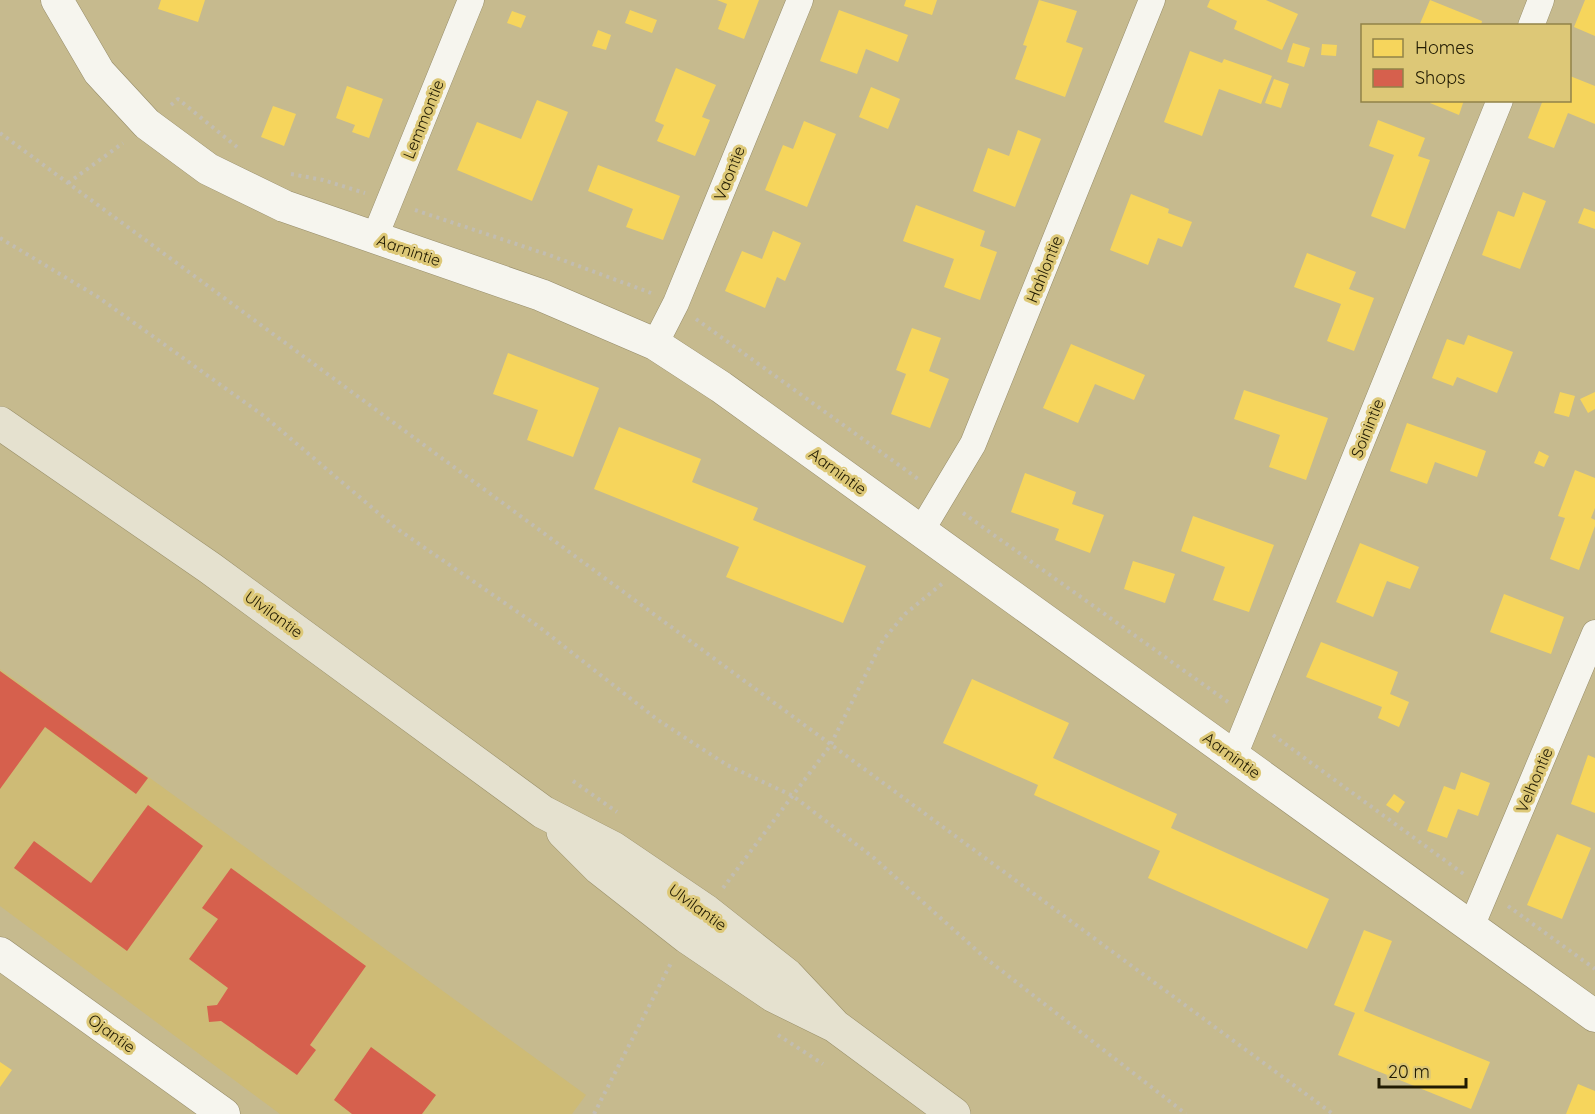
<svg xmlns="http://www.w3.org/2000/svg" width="1595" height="1114" font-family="Quicksand,sans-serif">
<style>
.built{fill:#cebb76}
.homes{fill:#f6d55c}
.shops{fill:#d6604d}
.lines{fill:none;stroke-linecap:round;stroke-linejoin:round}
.minor-casing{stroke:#968c69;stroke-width:27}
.tertiary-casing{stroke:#968c69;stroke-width:33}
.primary-casing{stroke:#9a9069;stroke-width:34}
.path{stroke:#c2bdb1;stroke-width:4;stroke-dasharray:3 4.5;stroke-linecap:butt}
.minor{stroke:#f6f5ee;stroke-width:26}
.tertiary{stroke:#f6f5ee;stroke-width:32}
.primary{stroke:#e5e1cf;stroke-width:33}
.labels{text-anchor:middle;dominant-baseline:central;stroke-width:6;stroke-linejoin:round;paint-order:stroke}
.street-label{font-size:16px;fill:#201a02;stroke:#ddc877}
</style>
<rect width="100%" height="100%" fill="#c6ba8e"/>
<path class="built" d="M0,669L586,1095L572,1114H280L0,906Z"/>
<path class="homes" d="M161,0H205L198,22L158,9Z
M717,0H759L744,39L718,29L727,4Z
M906,0H937L932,15L904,6Z
M1039,0L1077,11L1066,42L1083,48L1065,97L1015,79L1027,46L1023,45Z
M1210,0H1266L1298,14L1282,50L1234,29L1237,21L1207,7Z
M1430,0L1482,21L1481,26H1419Z
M1585,0H1595V36L1574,27Z
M630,10L657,20L652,33L625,23Z
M839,10L908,35L898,62L866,49L857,74L820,61Z
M512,11L526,16L521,28L507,23Z
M598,30L611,35L606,50L592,46Z
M1293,43L1310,48L1304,67L1287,62Z
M1322,44L1337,45L1336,56L1321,55Z
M1190,51L1222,63L1224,59L1272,76L1261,104L1219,89L1202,136L1164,122Z
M676,68L716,85L702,117L710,120L695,156L657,141L664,125L655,121Z
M1570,76L1595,86V124L1568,113L1554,148L1528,138L1543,100H1570Z
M1274,79L1289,84L1281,108L1265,103Z
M347,86L383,99L369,138L352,132L355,125L336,118Z
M871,87L900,99L888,129L859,117Z
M537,100L568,112L532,201L457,170L477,122L521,139Z
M1431,100H1464L1459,115L1430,103Z
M273,106L296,114L284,146L261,137Z
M1378,120L1425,138L1418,156L1430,160L1405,229L1371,216L1394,155L1369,146Z
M804,121L836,134L807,207L765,190L783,145L793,149Z
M1018,130L1041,139L1015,207L973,191L988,148L1009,156Z
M598,165L680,196L663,240L626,227L633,209L588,191Z
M1523,192L1546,201L1520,269L1482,255L1498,211L1514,217Z
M1131,194L1169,209L1168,213L1192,222L1182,247L1158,238L1148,265L1110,250Z
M916,205L985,231L980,246L997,252L980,300L944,287L954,259L903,241Z
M1584,208L1595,212V229L1578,223Z
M773,231L801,243L785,281L777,277L765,308L725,291L742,251L762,259Z
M1307,253L1356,272L1349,289L1374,298L1354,351L1327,341L1341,304L1294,287Z
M912,328L941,338L929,371L949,379L930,428L891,414L906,374L896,370Z
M1468,335L1513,352L1497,393L1457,377L1453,386L1432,378L1447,339L1464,345Z
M1071,344L1145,375L1134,400L1095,384L1078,423L1043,408Z
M508,353L599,388L573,457L527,440L538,410L493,394Z
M1244,390L1328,418L1306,480L1269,467L1280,435L1234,419Z
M1560,392L1575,396L1569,417L1554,413Z
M1595,392V409L1588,413L1580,399Z
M1407,423L1486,451L1477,477L1435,462L1427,484L1390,471Z
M619,427L701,459L692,482L758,508L753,520L866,566L843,623L726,577L739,547L594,489Z
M1539,451L1549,456L1544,467L1534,463Z
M1575,470L1595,478V508L1591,518L1595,520V526L1579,570L1550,559L1565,518L1558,516Z
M1025,473L1076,492L1072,504L1104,515L1090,553L1055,540L1059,529L1011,512Z
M1193,516L1274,545L1249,612L1213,600L1225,567L1181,551Z
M1360,543L1419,567L1410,589L1387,581L1373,617L1336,602Z
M1133,561L1175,574L1165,603L1124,589Z
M1504,594L1564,617L1551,654L1490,632Z
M1321,642L1398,672L1390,694L1409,702L1399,727L1378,718L1382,707L1306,677Z
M972,679L1069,723L1053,758L1177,814L1171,828L1329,899L1307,949L1148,878L1160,851L1034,795L1038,785L943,743Z
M1588,755L1595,758V813L1571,804Z
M1461,772L1490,783L1478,816L1458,809L1447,838L1427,831L1444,786L1455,790Z
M1394,794L1405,802L1398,813L1386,805Z
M1557,834L1591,848L1562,919L1527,905Z
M1364,930L1392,941L1364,1011L1490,1062L1471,1109L1338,1055L1355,1013L1334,1005Z
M0,1062L12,1070L0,1087Z
M1578,1084L1595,1091V1114H1566Z"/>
<path class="shops" d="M0,671L148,778L136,794L45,727L0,789Z
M148,805L203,846L127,951L14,868L34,841L91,883Z
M231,868L366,966L310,1045L316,1050L297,1075L221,1021L209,1022L207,1006L217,1005L228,988L189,959L218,919L202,908Z
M371,1047L436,1095L422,1114H352L334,1100Z"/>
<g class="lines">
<g class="minor-casing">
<path id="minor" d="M1531,26L1541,0
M374,239L471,0
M655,344L676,303L800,0
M921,531L973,444L1152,0
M1234,756L1500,100
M1471,927L1595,633"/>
</g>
<g class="tertiary-casing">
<path id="tertiary" d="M57,0L99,72L147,124L208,169L284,206L541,295L655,344L721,387L1595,1016
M0,953L224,1114"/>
</g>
<g class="primary-casing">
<path id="primary" d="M0,423L210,568L543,812L613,848L706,911L787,975L835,1026
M563,832L599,868L687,937L774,996L835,1026L954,1114"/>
</g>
<path class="path" d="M171,105L178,99L237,147
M0,133L1333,1114
M291,174L323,180L365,193
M68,183L123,143
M415,210L549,255L651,293
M0,238L98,297L264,416L396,528L538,626L658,720L727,765L793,796L874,858L984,957L1186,1114
M696,319L921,481
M963,513L1228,702
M1273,735L1465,875
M573,781L617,812
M723,888L830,746L883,640L905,614L943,583
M1508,906L1595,969
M778,1035L823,1064
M594,1114L671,963"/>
<use href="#minor" class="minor"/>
<use href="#tertiary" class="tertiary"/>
<use href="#primary" class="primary"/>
</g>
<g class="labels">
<g class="street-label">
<text transform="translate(423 119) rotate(-68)">Lemmontie</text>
<text transform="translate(729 173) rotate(-68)">Vaontie</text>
<text transform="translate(409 250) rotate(19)">Aarnintie</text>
<text transform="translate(1044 269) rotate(-68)">Hahlontie</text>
<text transform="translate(1367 428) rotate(-68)">Soinintie</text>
<text transform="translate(838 471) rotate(36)">Aarnintie</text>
<text transform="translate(274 614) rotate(36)">Ulvilantie</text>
<text transform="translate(1232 755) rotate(36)">Aarnintie</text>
<text transform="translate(1534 780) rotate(-67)">Velhontie</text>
<text transform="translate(698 907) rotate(36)">Ulvilantie</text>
<text transform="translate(112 1033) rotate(36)">Ojantie</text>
</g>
</g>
<rect x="1361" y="24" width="210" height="78" fill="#ddc877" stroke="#918248" stroke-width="1.5"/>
<rect x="1373" y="39" width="30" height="18" fill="#f6d55c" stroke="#918248" stroke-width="1.5"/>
<text x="1415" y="54" font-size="18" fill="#201a02">Homes</text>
<rect x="1373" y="69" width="30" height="18" fill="#d6604d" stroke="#918248" stroke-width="1.5"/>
<text x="1415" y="84" font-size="18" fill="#201a02">Shops</text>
<path d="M1379 1078v9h87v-9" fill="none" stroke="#201a02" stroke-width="3"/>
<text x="1388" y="1078" font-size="18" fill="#201a02" stroke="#ddc877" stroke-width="4.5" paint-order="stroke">20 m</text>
</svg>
